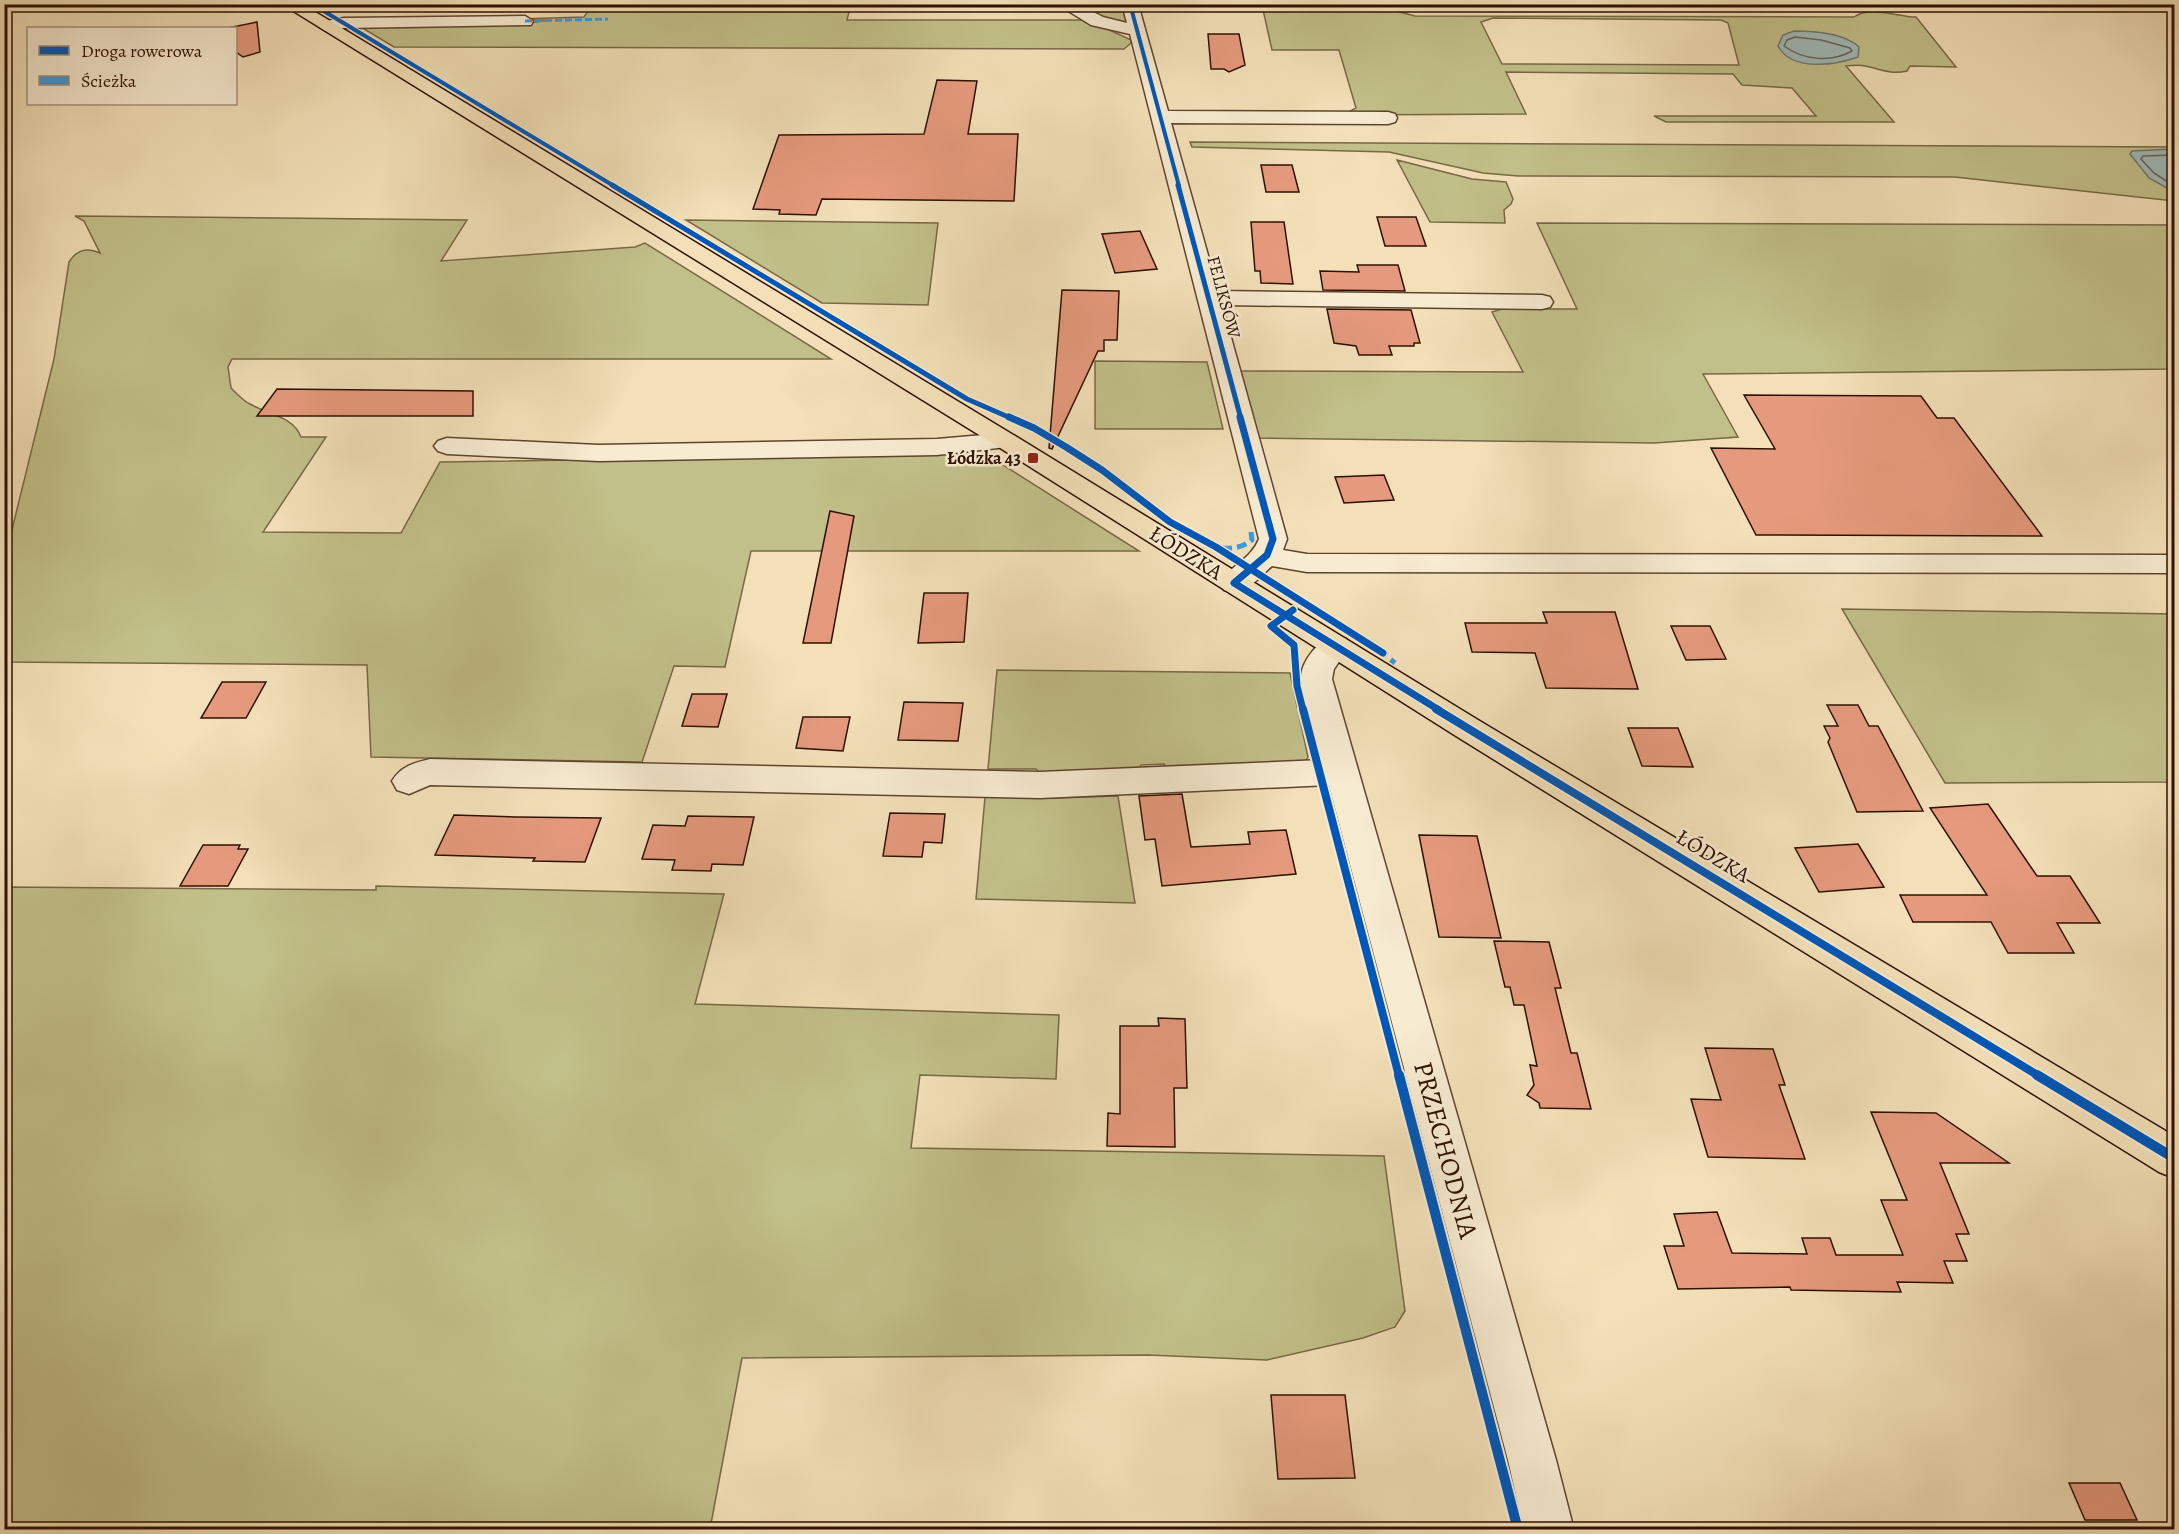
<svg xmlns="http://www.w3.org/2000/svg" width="2179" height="1534" font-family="Alegreya,serif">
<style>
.green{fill:#c2c08a;stroke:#786845;stroke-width:1.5;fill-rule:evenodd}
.water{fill:#a0bab9;stroke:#72766f;stroke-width:1.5}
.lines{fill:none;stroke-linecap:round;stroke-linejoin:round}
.shore{stroke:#67655c;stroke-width:1.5}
.building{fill:#e69a7d;stroke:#2e1000;stroke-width:1.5}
.minor-casing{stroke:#5f442e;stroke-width:3}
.major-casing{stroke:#2e1000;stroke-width:3}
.minor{fill:#f7ebd1;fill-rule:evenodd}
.major{fill:#f3e0b8;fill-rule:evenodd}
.quiet-far1{stroke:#3d9adc;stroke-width:3;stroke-dasharray:7 3;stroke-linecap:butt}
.quiet{stroke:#3d9adc;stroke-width:5;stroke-dasharray:10 5;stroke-linecap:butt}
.cycleway-far4-casing{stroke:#f7ebd1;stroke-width:6}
.cycleway-far3-casing{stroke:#f7ebd1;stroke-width:8}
.cycleway-far2-casing{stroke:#f7ebd1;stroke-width:10}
.cycleway-far1-casing{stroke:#f7ebd1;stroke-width:12}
.cycleway-casing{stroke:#f7ebd1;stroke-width:14}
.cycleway-far4{stroke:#0057b8;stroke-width:4}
.cycleway-far3{stroke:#0057b8;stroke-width:5}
.cycleway-far2{stroke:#0057b8;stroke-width:7}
.cycleway-far1{stroke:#0057b8;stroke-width:8}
.cycleway{stroke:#0057b8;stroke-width:10}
.poi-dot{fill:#8f2418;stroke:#f7ebd1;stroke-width:2}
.labels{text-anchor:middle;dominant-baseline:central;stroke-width:5;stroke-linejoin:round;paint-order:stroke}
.far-street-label{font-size:18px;fill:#2e1000;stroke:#f7ebd1}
.far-poi-label{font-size:18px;font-weight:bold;fill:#2e1000;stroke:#f7ebd1;text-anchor:end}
.street-label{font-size:22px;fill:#2e1000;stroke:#f7ebd1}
.near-street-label{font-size:27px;fill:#2e1000;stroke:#f7ebd1}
</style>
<rect width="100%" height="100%" fill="#f3e0b8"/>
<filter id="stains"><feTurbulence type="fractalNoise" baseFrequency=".00333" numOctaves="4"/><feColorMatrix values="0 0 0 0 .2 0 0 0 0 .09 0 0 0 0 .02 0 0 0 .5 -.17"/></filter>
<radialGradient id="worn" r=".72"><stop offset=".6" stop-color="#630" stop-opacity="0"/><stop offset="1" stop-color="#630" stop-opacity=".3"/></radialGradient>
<path class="green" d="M593,4H851L847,20H1088L1131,40V43L1124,49L394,47L359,26L535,22L550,20L517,19L584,17Z
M1074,5H1122L1131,33Z
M1262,5H1392L1396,11L1415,16L1854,17C1870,5 1897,17 1916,17L1956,67L1910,66L1907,71C1891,75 1880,69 1865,66C1859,64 1851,66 1846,66L1894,122H1666L1654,116H1816L1792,88L1742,85L1733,74L1506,72L1526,114L1343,115L1356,108L1339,50H1272ZM1493,18L1721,20L1728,23L1739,65L1502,64L1481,22Z
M1190,142L2174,147V201L1955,177L1518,176L1483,173L1389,152L1192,147Z
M1397,160L1472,179L1506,182L1513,199L1511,204L1504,210L1505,223L1430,222Z
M75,216L467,220L441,261L635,247L645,243L831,359H232L228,367L231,388C237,394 243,401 250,404C267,414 293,416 301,437H326L263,532L401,533L440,462L953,454L992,458L1139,551H751L725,667L674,666L642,762L371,757L367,665L5,662V558L54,359L69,262C77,249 87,247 100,253L84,221Z
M686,220L938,223L928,305L822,303Z
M1537,223L2174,225V318L2169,319L2174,325V369L1703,374L1738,437L1654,443L1258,438L1239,371L1523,372L1492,312L1502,309H1577Z
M1095,361L1207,362L1223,429H1095Z
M1842,609L2174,614V782L1945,783Z
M997,670L1290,673L1308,757L1306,761L1171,771L1164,764L1141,765L1137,772L1043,776L1036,769H988Z
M1118,796L1135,903L976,899L985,797L1055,798Z
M376,886L724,894L695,1004L1059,1015L1056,1079L920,1075L911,1148L1384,1156L1405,1311L1395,1327L1363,1338L1267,1360L1148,1355L742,1358L710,1529H156L163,1522L148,1530L5,1529V887L376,890Z"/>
<path class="water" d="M1794,31C1814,31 1844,33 1859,47L1858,57C1836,65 1792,72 1778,46L1783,35Z
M2174,149V192L2149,178L2130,154L2132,151Z"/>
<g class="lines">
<path class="shore" d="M1795,37L1821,40L1850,48L1852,51C1831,63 1803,60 1784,46L1787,40Z
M2174,155L2143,156L2141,159L2154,173L2174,186"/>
</g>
<path class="building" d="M257,22L260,52L243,57L236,52V28H228Z
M1208,34H1239L1245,65L1229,72L1224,69H1211Z
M937,80L977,81L968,134H1018L1014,201L822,199L816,215L779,214L780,210L753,209L779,135L924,134Z
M1261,165H1292L1299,192H1266Z
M1377,217H1416L1426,246H1385Z
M1251,222H1284L1293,284L1261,283L1260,271H1255Z
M1140,231L1157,269L1115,273L1102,234Z
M1357,265H1398L1405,291L1323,290L1320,271L1359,272Z
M1062,290L1119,291L1117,340H1104V351H1098L1052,449L1049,448Z
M1327,309L1411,310L1420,343H1414V346H1389L1392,355H1359L1356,346L1334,343Z
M277,389L473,391V416H257Z
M1744,395L1921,396L1937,418H1954L2042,536L1756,535L1711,448L1775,449Z
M1384,475L1394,500L1344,503L1335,477Z
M830,511L854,516L831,643H803Z
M924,593H968L964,642L918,643Z
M1543,612H1615L1638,689L1546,688L1535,653L1472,652L1465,623H1547Z
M1671,626H1710L1726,659L1686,660Z
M222,682H266L246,718H201Z
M692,694H727L718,727L682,726Z
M904,702L963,703L958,741L898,740Z
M1827,705H1858L1869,726H1878L1923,811L1857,812L1828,742L1830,738L1824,726H1838Z
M803,717H850L843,751L796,748Z
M1628,728H1678L1693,767L1642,766Z
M1182,794L1191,847L1250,844L1248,832L1286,830L1296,874L1162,886L1155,839L1145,840L1139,796Z
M1988,804L2037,876H2070L2100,923H2057L2074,953H2008L1991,922H1913L1900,895H1987L1930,808Z
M890,813L945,814L942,843L924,842L922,857L883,856Z
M454,815L516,817L601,818L585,862L533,861L535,858L435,855Z
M688,816L754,817L743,865L712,864L711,871L672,870L675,860L642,859L653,825L685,826Z
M1419,835L1477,836L1501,938L1439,937Z
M1858,844L1884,887L1819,892L1795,848Z
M203,845H240L238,849H248L228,886H180Z
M1494,941L1549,942L1561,988H1555L1571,1053H1577L1591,1109L1540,1108L1539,1103L1527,1095L1534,1085L1530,1065L1537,1066L1524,1005H1514L1510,987H1505Z
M1158,1018L1185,1019L1187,1088H1174L1175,1147L1107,1146L1108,1113L1120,1114V1026H1159Z
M1705,1048L1773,1049L1785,1085H1779L1805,1159L1708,1157L1691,1099L1721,1100Z
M1871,1112L1936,1113L2009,1163H1940L1969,1234H1956L1967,1261H1944L1953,1283L1897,1282L1901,1292L1791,1290L1790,1287L1678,1289L1664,1246H1684L1674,1214L1717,1212L1732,1253L1807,1254L1802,1238H1830L1836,1255H1903L1881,1200H1907Z
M1271,1395H1345L1355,1478L1278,1479Z
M2069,1483H2120L2137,1520H2085Z"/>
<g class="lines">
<g class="minor-casing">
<path id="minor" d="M1057,4H1078L1103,17L1127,23L1122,4H1138L1168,111L1388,112L1395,114L1397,118L1395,122L1388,124L1171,123L1218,291L1542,295L1550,297L1553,302L1550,307L1542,309L1222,305L1287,539L1283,550L1307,554L2174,555V573L1307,572L1272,566C1257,579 1246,596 1224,590L1220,583C1231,565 1251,559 1259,539L1130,34L1091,25Z
M525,16L533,21L531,25L344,28L326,31L318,26L320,22L344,18Z
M1006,433L1015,436L1019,441L1015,446L937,455L599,461L447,454L438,451L434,446L438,441L447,438L599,445L937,439Z
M1335,635L1346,639L1350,646L1334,669L1332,679L1556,1460L1574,1530H1524L1508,1460L1329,785L1040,798L430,785L409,794L397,790L392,781C401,766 414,763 430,759L1040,772L1322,760C1318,743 1300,691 1301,677C1302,660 1319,640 1335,635Z"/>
</g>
<g class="major-casing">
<path id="major" d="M282,4H302L1015,436L1478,720L2174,1136V1178L2159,1172L1456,736L997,446Z"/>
</g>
<use href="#minor" class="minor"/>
<use href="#major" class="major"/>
<path class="quiet-far1" d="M525,21L608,19"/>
<path class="quiet" d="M1222,548C1234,549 1243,547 1252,540L1251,532
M1379,650L1395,663"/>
<g class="cycleway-far4-casing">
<path id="cycleway-far4" d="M312,4L614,186
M1130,4L1179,186"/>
</g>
<g class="cycleway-far3-casing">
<path id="cycleway-far3" d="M612,185L967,399L1013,419
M1178,185L1241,419"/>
</g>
<g class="cycleway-far2-casing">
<path id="cycleway-far2" d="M1009,417L1034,428L1066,447L1102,470L1170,522L1216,547L1383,653
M1240,417L1273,539L1267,555L1234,583L1439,710
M1293,610L1271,626L1294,645L1297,686L1303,710"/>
</g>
<g class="cycleway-far1-casing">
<path id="cycleway-far1" d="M1303,709L1399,1076
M1436,709L2039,1076"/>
</g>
<g class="cycleway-casing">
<path id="cycleway" d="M1399,1075L1518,1530
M2037,1075L2174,1158"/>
</g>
<use href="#cycleway-far4" class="cycleway-far4"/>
<use href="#cycleway-far3" class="cycleway-far3"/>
<use href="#cycleway-far2" class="cycleway-far2"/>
<use href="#cycleway-far1" class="cycleway-far1"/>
<use href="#cycleway" class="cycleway"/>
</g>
<rect class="poi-dot" x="1027" y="452" width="12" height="12" rx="3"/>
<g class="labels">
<g class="far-street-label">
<text transform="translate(1224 297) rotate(75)">FELIKSÓW</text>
</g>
<g class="far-poi-label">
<text x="1021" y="458">Łódzka 43</text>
</g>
<g class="street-label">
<text transform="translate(1186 553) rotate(32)">ŁÓDZKA</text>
<text transform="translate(1713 856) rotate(31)">ŁÓDZKA</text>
</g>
<g class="near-street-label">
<text transform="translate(1446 1150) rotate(75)">PRZECHODNIA</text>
</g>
</g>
<rect width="2179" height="1534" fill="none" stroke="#f3e0b8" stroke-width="24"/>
<rect x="6" y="6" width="2167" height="1522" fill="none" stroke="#2e1000" stroke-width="3"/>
<rect x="12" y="12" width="2155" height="1510" fill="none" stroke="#2e1000" stroke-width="1.5"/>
<rect x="27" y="27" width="210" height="78" fill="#f7ebd1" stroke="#a7937d" stroke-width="1.5"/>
<rect x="39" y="46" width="30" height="9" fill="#0057b8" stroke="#a7937d" stroke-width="1.5"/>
<text x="81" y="57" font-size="18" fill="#2e1000">Droga rowerowa</text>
<rect x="39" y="76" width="30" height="9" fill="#3d9adc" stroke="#a7937d" stroke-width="1.5"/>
<text x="81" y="87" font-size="18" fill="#2e1000">Ścieżka</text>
<rect width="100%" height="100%" filter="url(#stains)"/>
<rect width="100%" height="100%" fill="url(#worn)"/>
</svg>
